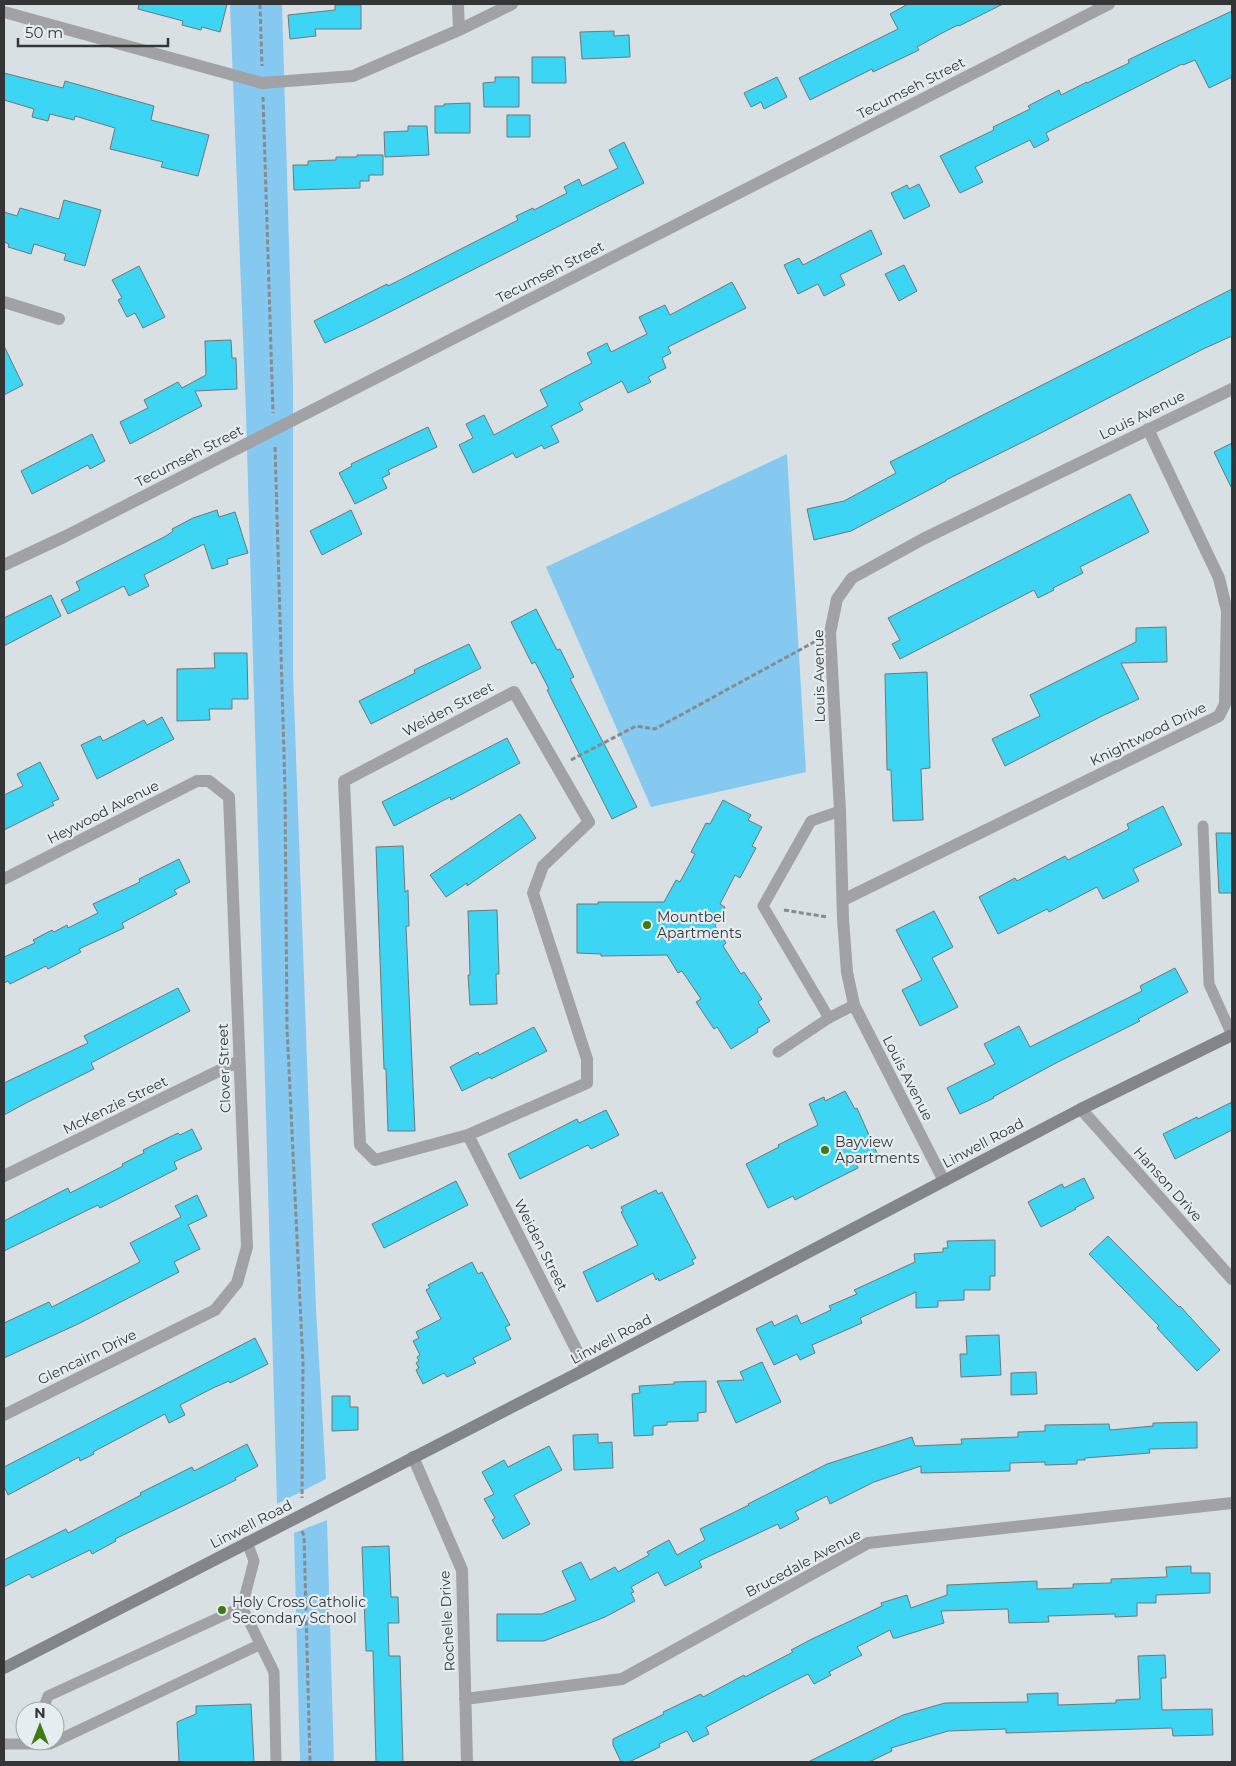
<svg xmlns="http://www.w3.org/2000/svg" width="1236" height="1766" font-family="Montserrat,sans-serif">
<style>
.green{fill:#85c9f0}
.building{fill:#3cd5f4;stroke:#6f7779}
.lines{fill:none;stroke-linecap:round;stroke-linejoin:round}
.path{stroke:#878b8e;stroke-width:3;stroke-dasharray:5 2.5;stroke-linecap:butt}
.lane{stroke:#a1a2a5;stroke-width:11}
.street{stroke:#a1a2a5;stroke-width:12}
.secondary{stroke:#828589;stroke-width:12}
.poi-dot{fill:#3f7a13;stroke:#e6edf1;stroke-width:2}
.labels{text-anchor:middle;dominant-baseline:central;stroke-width:4.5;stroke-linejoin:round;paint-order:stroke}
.street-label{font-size:14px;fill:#333537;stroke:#e6edf1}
.poi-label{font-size:14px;fill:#333537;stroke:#e6edf1;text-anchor:start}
</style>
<rect width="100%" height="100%" fill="#d9e0e4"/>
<path class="green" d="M230,4H282L293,383V673L316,1309L326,1479L277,1504L246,414Z
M787,454L806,772L651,807L546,567Z
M327,1520L334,1762H300L294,1533Z"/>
<path class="building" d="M139,4H227L220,32L202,27L201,30L182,25L183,21L138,9Z
M908,4H1003L959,26L958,25L944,32L917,47L919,50L873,72L872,69L810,100L799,78L898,29L890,14Z
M335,5H361V29H315L316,36L290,39L288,15L335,10Z
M1232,11V77L1209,88L1195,60L1183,65L1182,64L1046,133L1049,140L1034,148L1030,140L975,167L983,182L960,193L958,190L940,156L994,130L993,127L1030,109L1028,106L1059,90L1061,95L1087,82V83L1129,63L1128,60L1159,45Z
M614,31V36L629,35L630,57L582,59L580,32Z
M532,57H565L566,83H532Z
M4,73L63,88L65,81L154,106L151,120L209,135L198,176L161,167L163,162L110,149L115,128L75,116L74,120L50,114L48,121L32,117L34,109L4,100Z
M495,77H519V107H484L483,83L495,82Z
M777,77L787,97L764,109L761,102L751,107L744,93Z
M470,103V133H435V106H444V104Z
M507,115H530V137H507Z
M408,126H427L429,155L385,157L384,132L408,131Z
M624,142L644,183L366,324L325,343L314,321L387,284L388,286L518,220L516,216L533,208L534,210L567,193L564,187L579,179L582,186L618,168L609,150Z
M357,155H383V175H369V181H360V188L294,190L293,165H308V161L336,160V157H357Z
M919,184L930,206L904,219L891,193L907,185L909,189Z
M64,200L101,210L85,266L64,260L66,254L34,244L31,254L8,247L9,244L4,242V212L17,216L20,208L59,219Z
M871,230L882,254L840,275L845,285L824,296L818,284L798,294L784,265L799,258L803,265Z
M904,265L917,291L899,301L885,274Z
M139,266L165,317L143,328L135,313L127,317L118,300L122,298L112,280Z
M732,282L746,308L668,347L671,353L662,358L666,368L648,377L651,382L628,393L622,381L579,403L583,410L551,426L559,442L544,449L542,445L516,458L513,453L473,473L459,445L473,438L466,424L484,415L494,435L548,406L540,390L592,363L587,353L607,343L611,352L647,334L639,317L665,305L670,315Z
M1232,289V336L1203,349L1037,435L946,480V481L851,531L814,540L807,509L844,501L896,473L890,462Z
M231,340L232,358H236L237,389L195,391L202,406L130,444L120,422L148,408L144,400L178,382L182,388L206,375L205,341Z
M4,346L23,385L4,395Z
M428,427L437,447L388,470L390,474L382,478L387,488L355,504L339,473L352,466L351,464Z
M92,434L105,461L90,469L88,465L32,494L21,471Z
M1232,443V489L1214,452Z
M1130,494L1149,532L1080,567L1083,573L1053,588L1054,590L1038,598L1034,590L900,659L892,644L900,640L888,618Z
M217,510L219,517L235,512L248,553L227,559L228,564L212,569L204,544L144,575L149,586L129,596L124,586L68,614L61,600L80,590L76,582L166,536L173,531L172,529L193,518Z
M351,510L362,534L322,555L310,531Z
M51,595L61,616L4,646V618Z
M536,609L557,650L560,649L574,677L570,679L637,807L612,819L547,690L549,689L535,662L532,664L511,622Z
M1166,627L1167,662L1121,663L1139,699L1102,716L1005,766L992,739L1040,716L1030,695L1136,642V628Z
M469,644L481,668L371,724L359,701L415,673L414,670Z
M214,653H247L248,699H232V709H209L210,720L177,721V669L215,668Z
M927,672L930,768L921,769L923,820L893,821L891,770H887L885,674Z
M162,717L174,739L97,779L81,745L100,736L103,741L144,720L147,725Z
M507,738L520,763L451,800L450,797L394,826L382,802Z
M40,762L59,799L52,802L54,805L4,830V795L23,786L17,774Z
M723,800L751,815L748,820L762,827L752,846L756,848L740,878L735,875L720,904L725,907L715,926L726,943L723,946L741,974L744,972L762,999L758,1002L770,1021L757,1029L758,1032L731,1049L717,1027L714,1029L696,1002L701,999L682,971L678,973L667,955L601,956V954L577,953V904H598V902H664L676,880L680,882L695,854L691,852L706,823L710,824Z
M1163,806L1182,845L1133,869L1139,881L1103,899L1097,887L1049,912L1047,909L998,934L979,897L1015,878L1017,881L1065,856L1068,860L1129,829L1127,824Z
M520,814L536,838L467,886V883L446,897L430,875Z
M1216,833H1232V893H1219Z
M403,846L405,892L408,890L409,926H406L415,1131H388L386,1069H384L376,847Z
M179,859L190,882L174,890L177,894L122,923L124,928L79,949L81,952L48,969L46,966L10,984L8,981L4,983V957L35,943L33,940L52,930L54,932L67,925L68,928L98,913L93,904L140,882L139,879Z
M497,910L499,974H496L497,1004L470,1005L468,975H470L468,911Z
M934,911L953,947L932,958L958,1007L920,1026L902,990L922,980L896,930Z
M1175,968L1188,992L1138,1019L1140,1021L1056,1063L993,1097L994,1098L960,1114L947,1088L995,1064L984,1044L1019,1026L1030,1047L1142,991L1140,986Z
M178,988L190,1011L91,1063L94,1069L26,1103L4,1115V1083L88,1043L84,1036Z
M534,1027L547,1051L491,1079L490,1077L462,1091L450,1067L478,1052L479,1055Z
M845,1091L855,1109L857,1108L877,1153L856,1163L858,1168L824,1185L795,1200L793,1196L768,1208L746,1164L779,1147L778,1145L818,1125L809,1104L824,1097L825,1101Z
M1232,1102V1130L1175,1159L1163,1134L1197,1117L1198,1119Z
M606,1110L619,1135L591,1149L588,1145L520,1179L508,1154L577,1119L579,1123Z
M192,1129L202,1149L174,1162L177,1169L100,1208L98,1205L4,1251V1221L68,1188L70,1193L123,1166L122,1164L144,1153L143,1150L178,1133L180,1135Z
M1084,1178L1094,1198L1075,1208L1076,1209L1041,1227L1028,1202L1062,1184L1064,1188Z
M456,1181L468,1205L384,1248L372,1224Z
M656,1190L658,1194L662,1192L696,1258L692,1260L694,1264L659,1281L658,1278L656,1280L653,1273L597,1302L583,1272L638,1245L621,1212L623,1211L621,1207Z
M197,1195L207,1216L188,1225L200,1249L174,1262L179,1272L78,1324L4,1358V1323L49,1302L52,1307L140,1262L130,1243L181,1217L175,1206Z
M1108,1236L1179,1307L1180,1306L1220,1350L1197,1371L1157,1328L1159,1326L1089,1254Z
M995,1240V1276H990V1290H964V1300L938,1301V1307L916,1308V1292L860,1318L862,1323L812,1345L815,1353L800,1360L797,1354L774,1365L756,1329L772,1321L774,1326L797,1315L801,1324L831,1310L829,1306L857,1294L854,1290L915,1262L914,1254L943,1252V1248H948L947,1241Z
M472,1262L478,1274L482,1272L495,1297L510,1325L505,1327L511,1339L473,1358L476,1363L447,1377L444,1373L423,1384L416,1370L419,1368L416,1363L419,1361L417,1357L420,1355L413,1341L419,1338L416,1332L441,1319L426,1290L430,1288L428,1285Z
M999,1335L1001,1375L961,1377L960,1354H967L966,1336Z
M255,1338L268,1364L230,1383L229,1381L213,1388L180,1405L185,1415L169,1423L165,1414L93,1452L94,1454L80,1461L79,1457L8,1495L4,1486V1467Z
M762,1362L781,1402L736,1423L717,1381L744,1380L740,1372Z
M1036,1372L1037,1394L1011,1395V1373Z
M706,1381V1412L698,1413V1421L667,1422V1425L653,1426V1435L634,1436L632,1394L640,1393L639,1386L674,1384V1382Z
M332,1396H350V1407H358V1430L332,1431Z
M1197,1422V1448L1149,1449L1150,1453L1085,1458V1460H1077V1464L1045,1465V1462L1010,1463V1471L921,1473V1466L874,1482L830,1504L827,1496L795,1512L799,1519L780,1529L778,1524L699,1561L702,1567L665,1586L658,1572L631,1587L634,1592L631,1593L635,1601L605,1617L544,1641H497V1614H542L576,1600L562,1571L581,1562L590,1580L615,1567L618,1572L649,1555L647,1552L669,1540L677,1555L705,1540L700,1529L749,1505L748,1504L827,1464L912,1437L915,1446L962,1444L961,1439L1018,1437V1432L1045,1431V1425L1109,1424L1110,1430L1153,1426V1423Z
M598,1434V1443L612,1442L613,1468L574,1470L573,1435Z
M247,1444L258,1466L235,1478L236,1480L115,1539L116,1541L92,1554L90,1550L32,1578L29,1574L4,1587V1560L66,1529L68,1533L141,1495L140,1493L192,1467L194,1471Z
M549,1446L562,1470L514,1495L530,1524L503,1539L492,1520L495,1518L484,1499L494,1494L482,1472L504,1460L508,1467Z
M389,1546L391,1597H398L399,1623H388L389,1656H400L403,1762H376L373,1651H366L362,1547Z
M1191,1566V1573H1210V1593L1156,1595V1603H1137V1616L1115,1617V1614L1048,1616L1049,1622L1009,1623L1008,1609L941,1611L944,1623L896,1638H893L890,1630L857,1647L862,1655L829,1672L831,1675L814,1684L808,1674L784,1686L706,1727L709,1734L693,1742L687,1731L659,1744L660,1747L629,1762H621L613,1745V1739L664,1714L663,1712L701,1694L703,1697L744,1675L745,1677L793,1652L791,1650L812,1639L882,1606L881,1603L907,1595L911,1608L947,1595V1585L1037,1581V1589L1073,1588V1584L1111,1583V1579L1167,1577L1166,1567Z
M1165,1655L1166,1678H1161L1162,1710L1212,1709L1213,1735L1173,1736L1172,1728L1006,1733V1729L948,1731L891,1748L892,1751L869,1762H808L903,1715L945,1703L1028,1702L1027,1694L1058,1693V1705L1116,1703V1700L1140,1699L1138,1656Z
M251,1704L254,1762H179L177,1722L196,1714V1706Z"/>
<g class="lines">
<path class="path" d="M260,4L262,66
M263,97L273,413
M275,447L285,789L287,1027L303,1364L302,1498
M571,760L636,726L655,729L816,641
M784,910L827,917
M302,1531L304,1536L310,1762"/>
<path class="lane" d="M1203,826L1209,984L1232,1035
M829,1018L763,906L811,821L840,811
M778,1052L829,1018L854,1005
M242,1607L254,1561L247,1542
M42,1711L48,1696L242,1607L274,1672L276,1762
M4,1744H50L259,1645"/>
<path class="street" d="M458,4L459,30
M4,12L262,83L353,76L459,30L512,4
M4,302L59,319
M4,565L66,536L1109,4
M514,692L589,822L543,866L533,893L587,1059V1083L468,1135L375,1160L360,1145L344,781Z
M4,879L197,781H209L229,797L247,1247L237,1283L215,1310L4,1415
M843,900L1219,716L1225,704L1227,611L1219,578L1148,429
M1081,1109L1232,1279
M468,1135L586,1369
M4,1176L239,1061
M944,1181L854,1005L847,972L843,919L840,811L830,633L837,599L852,578L923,539L1232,389
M413,1457L462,1570L467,1762
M465,1699L622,1679L868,1543L1232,1503"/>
<path class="secondary" d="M4,1668L586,1369L1081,1109L1232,1035"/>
</g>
<g class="poi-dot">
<circle cx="647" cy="925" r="5"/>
<circle cx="825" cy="1150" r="5"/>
<circle cx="222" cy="1610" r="5"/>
</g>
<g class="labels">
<g class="street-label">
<text transform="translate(911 88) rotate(-27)">Tecumseh Street</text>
<text transform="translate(550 272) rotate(-27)">Tecumseh Street</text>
<text transform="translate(1142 415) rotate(-26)">Louis Avenue</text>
<text transform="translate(189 456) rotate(-27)">Tecumseh Street</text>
<text transform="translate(819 676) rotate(-91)">Louis Avenue</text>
<text transform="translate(448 709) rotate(-28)">Weiden Street</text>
<text transform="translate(1148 734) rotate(-26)">Knightwood Drive</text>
<text transform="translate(103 812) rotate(-27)">Heywood Avenue</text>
<text transform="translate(224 1068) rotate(-92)">Clover Street</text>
<text transform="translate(908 1078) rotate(63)">Louis Avenue</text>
<text transform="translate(115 1105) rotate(-26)">McKenzie Street</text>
<text transform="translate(983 1143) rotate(-28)">Linwell Road</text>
<text transform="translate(1168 1184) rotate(48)">Hanson Drive</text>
<text transform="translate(541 1245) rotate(63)">Weiden Street</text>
<text transform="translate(611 1339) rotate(-28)">Linwell Road</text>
<text transform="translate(87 1357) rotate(-26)">Glencairn Drive</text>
<text transform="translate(251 1524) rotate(-27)">Linwell Road</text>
<text transform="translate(803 1563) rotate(-28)">Brucedale Avenue</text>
<text transform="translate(447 1621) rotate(-93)">Rochelle Drive</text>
</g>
<g class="poi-label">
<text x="657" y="917">Mountbel<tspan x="657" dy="16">Apartments</tspan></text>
<text x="835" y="1142">Bayview<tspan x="835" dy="16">Apartments</tspan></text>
<text x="232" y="1602">Holy Cross Catholic<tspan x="232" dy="16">Secondary School</tspan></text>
</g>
</g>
<rect width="1236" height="1766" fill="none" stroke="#333537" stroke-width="10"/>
<g transform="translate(40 1726)"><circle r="24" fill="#e6edf1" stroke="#9ea3a7"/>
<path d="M0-4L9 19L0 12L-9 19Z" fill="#3f7a13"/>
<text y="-8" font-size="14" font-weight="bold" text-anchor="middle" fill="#333537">N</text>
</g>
<path d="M18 38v8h150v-8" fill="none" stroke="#333537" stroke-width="2.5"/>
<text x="25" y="38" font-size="15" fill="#333537" stroke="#e6edf1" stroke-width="4" paint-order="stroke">50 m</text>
</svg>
